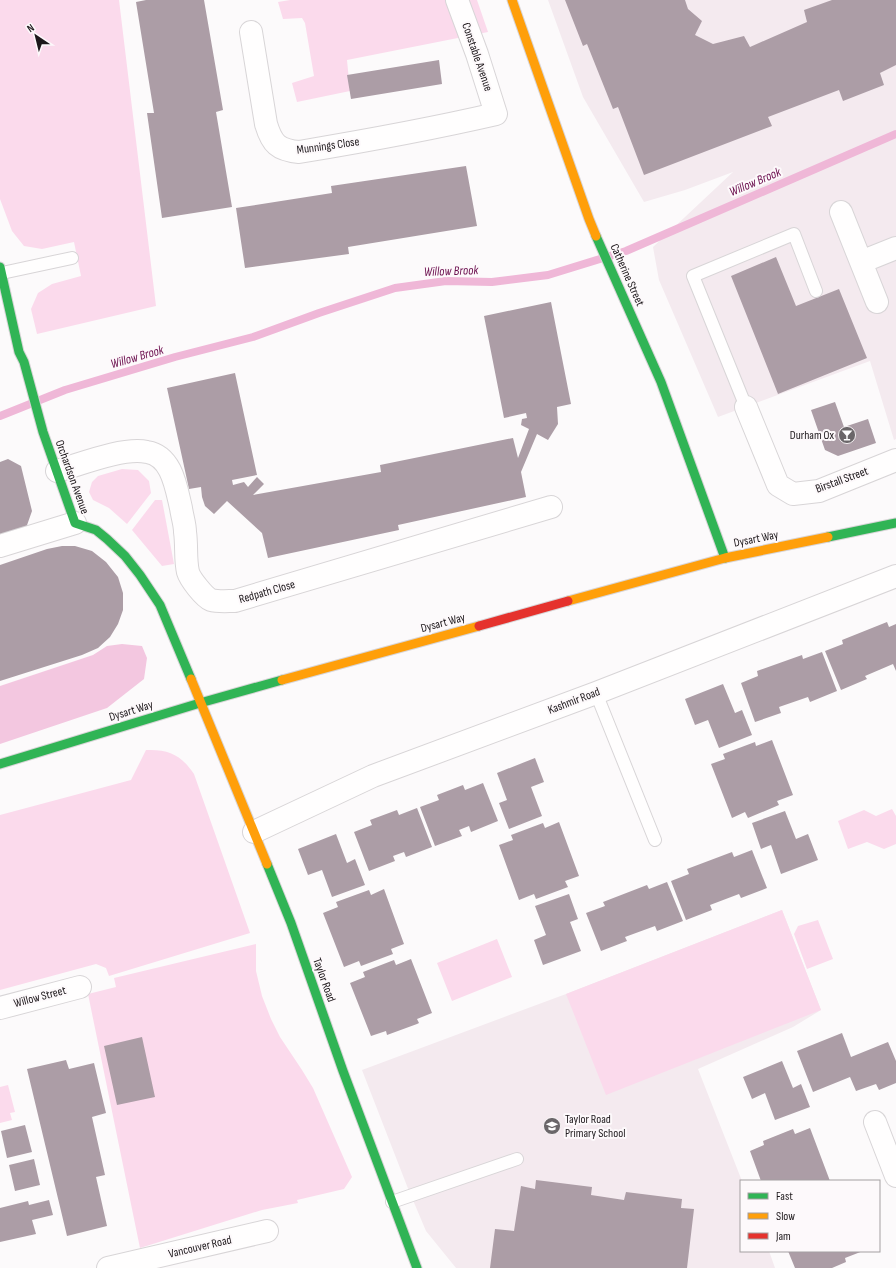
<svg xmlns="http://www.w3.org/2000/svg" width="896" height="1268" font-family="'Sofia Sans Condensed',sans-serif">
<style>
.built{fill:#f4eaef}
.green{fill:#fbdaec}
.forest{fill:#f3c7e0}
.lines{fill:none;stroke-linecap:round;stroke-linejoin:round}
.stream{stroke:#efb7d7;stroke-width:8}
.building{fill:#ac9da6}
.lane-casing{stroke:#d8d5d7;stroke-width:14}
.street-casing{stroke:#d8d5d7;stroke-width:24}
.fast-casing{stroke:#d8d5d7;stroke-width:11}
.slow-casing{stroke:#d8d5d7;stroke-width:11}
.jam-casing{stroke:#d8d5d7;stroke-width:11}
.lane{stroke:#fffefe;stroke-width:12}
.street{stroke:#fffefe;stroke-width:22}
.fast{stroke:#30b455;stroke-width:9}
.slow{stroke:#ff9f0a;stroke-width:9}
.jam{stroke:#e5322d;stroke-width:9}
.labels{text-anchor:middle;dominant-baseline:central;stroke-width:4;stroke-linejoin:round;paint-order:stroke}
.street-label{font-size:12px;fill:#1c171a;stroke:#fdf9fb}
.poi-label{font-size:12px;fill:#1c171a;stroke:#fdf9fb;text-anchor:end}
.water-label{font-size:13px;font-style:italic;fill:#6b0f4e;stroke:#fdf9fb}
</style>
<rect width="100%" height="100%" fill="#fcfafb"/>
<path class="built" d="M548,0H896V439L894,440L870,361L718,417L659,280L653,247L733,172L685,190L644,202L583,97Z
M782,910L821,1010L793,1027L698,1069L742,1181L741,1251H769L775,1268H456L426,1231L407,1186L362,1070L566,994Z"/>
<path class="green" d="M0,0H119L156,306L37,334L31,309L38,293L52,284L81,276L74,242L42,249L24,246L12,231L0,199Z
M290,0H477L488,32L347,60L350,91L297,102L292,83L314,76L305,23L302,18L283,19L278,2Z
M122,469L138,470L149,481L151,493L127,524L109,508L93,500L89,492L92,482L98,476Z
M155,500H162L174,564L162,566L132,530Z
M146,750C169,749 181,755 194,774L250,933L109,976L106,968L96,964L0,990V815L131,780Z
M892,809L896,816V844L884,849L867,842L848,849L838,821L864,810L876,816Z
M782,910L821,1010L606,1095L566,994Z
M818,920L833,959L807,969L794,934L798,926Z
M497,939L512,977L452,1001L437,963Z
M256,944V971L262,996L271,1019L280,1037L302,1070L313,1088L352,1177L344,1189L297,1200L298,1203L262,1210L140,1248L88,994L116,987L114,978Z
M8,1085L15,1112L10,1113L12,1120L0,1123V1087Z"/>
<path class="forest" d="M122,644L142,646L147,658L144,679L107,708L0,744V686L93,655L107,646Z"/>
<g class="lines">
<path class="stream" d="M0,416L65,390L175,357L253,337L319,313L395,288L446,281L492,282L548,275L626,251L896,134"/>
</g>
<path class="building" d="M146,0H204L223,110L216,112L232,207L162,218L147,113H154L136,2Z
M565,0H685L688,9L702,21L695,35L713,44L744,36L750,47L807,22L804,10L832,0H896V65L880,73L884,85L843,101L839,90L768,117L772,126L644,175L618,107L613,109L587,44L583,46Z
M439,60L442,84L351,99L347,75Z
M466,166L477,226L348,247L349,254L245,268L236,208L332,193L331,186Z
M776,257L796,306L839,289L867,358L778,394L731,276Z
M551,302L571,404L557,407L558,424L548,440L537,434L521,472L526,497L398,525L399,530L268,558L262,533L227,501L214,514L205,506L202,497L201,487L189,489L167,388L235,373L257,475L232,480L233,485L244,482L248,487L257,477L264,484L253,495L381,472L380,465L513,438L518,458L529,429L521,425L522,419L527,418L526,413L504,418L484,316Z
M835,402L844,427L868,419L876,443L838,456L825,450L811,410Z
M8,459L21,466L32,511L26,528L0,536V462Z
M62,546H75L92,551L106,562L118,577L123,593V610L118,624L110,637L98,648L82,655L0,681V565L47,549Z
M887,622L889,627L896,624V671L893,664L865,676L867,679L841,690L825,651L843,644L842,640Z
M822,652L837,691L810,702L808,697L779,707L781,713L755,722L741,683L758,676L757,671L802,655L803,659Z
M723,684L735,713L742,710L752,735L719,748L708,720L695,725L685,699Z
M772,740L793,795L777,801L779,805L748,818L745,812L732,818L711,764L725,759L723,754L755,742L756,746Z
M535,758L544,782L531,787L542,816L509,829L499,803L507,800L497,773Z
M483,783L498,821L471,832L469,826L459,830L462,836L435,846L420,807L439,800L437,795L463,785L465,790Z
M417,808L432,847L406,857L404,852L393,856L395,861L369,871L354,832L372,825L370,820L397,810L399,815Z
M785,811L796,839L808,834L818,860L781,874L771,845L761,849L752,823Z
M559,822L579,876L565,881L568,887L536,899L534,894L519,900L499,845L513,840L511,835L543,823L545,828Z
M336,834L347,863L355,859L365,885L332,897L322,870L308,875L298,849Z
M752,850L767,888L741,898L739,894L710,905L712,910L686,920L671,881L689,874L687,869L732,852L734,857Z
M667,882L683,921L657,931L655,926L625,937L627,941L601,951L586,913L605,906L603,902L647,885L649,889Z
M384,889L404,944L391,949L393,954L361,966L359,961L344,967L323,913L338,907L336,902L369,890L371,895Z
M569,894L578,919L570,922L581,951L543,965L534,940L546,935L535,906Z
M411,959L432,1013L417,1019L419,1023L417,1024L387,1035L386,1031L371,1036L350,983L365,977L363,972L394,960L396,965Z
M842,1033L851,1057L888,1042L896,1061V1083L879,1090L876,1084L856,1091L850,1077L813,1092L797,1051Z
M142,1037L155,1097L117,1105L104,1046Z
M66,1060L69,1069L94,1063L106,1113L92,1117L105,1175L96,1177L107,1226L67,1236L27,1069Z
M782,1061L793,1088L801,1084L810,1107L775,1120L765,1093L752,1099L743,1077Z
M25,1125L32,1152L7,1158L1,1131Z
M810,1128L830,1181H761L750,1151L764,1145L763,1141L793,1129L795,1134Z
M34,1159L40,1185L15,1191L9,1165Z
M536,1180L592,1187L591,1195L624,1200L626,1192L682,1199L681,1208L694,1209L687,1268H490L495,1229L514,1231L521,1186L535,1189Z
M49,1200L53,1215L32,1220L36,1234L0,1242V1208L28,1201L29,1205Z
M788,1251H863L845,1258L846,1262L832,1268H795Z"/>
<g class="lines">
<g class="lane-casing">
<path id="lane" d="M2,273L72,258
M746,407L693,276L794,234L816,291
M596,693L655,840
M392,1202L517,1159"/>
</g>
<g class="street-casing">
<path id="street" d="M251,32L266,124C272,144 278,150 299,152C365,141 431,129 496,114L477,54L457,0
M841,212L877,302
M861,262L896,248
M746,407L778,485L793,494L819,491L896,460
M57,471C81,464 123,447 147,452C172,456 176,487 181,508C182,516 185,524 185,532C187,545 185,559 188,572C190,579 204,597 211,600C218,602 228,601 235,601L551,507
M0,546L75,523
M254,832L373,776L596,693L896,576
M0,1008L80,987
M875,1122L896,1176
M108,1268L267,1231"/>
</g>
<g class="fast-casing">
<path id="fast" d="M596,236L661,382L725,558
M0,267L19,352L24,362L43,432L75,523L96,530L107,539L125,556L140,575L160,605L191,679
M828,537L896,523
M0,764L200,703L282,680
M267,864L291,923L343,1071L417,1268"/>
</g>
<g class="slow-casing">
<path id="slow" d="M512,0L589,219L596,236
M568,601L725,558L828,537
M191,679L267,864
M282,680L479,626"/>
</g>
<g class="jam-casing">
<path id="jam" d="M479,626L568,601"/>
</g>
<use href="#lane" class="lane"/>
<use href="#street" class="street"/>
<use href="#fast" class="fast"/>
<use href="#slow" class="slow"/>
<use href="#jam" class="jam"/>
</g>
<defs>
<g id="bar-disc" transform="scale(0.9)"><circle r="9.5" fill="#6a6669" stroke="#fdf9fb"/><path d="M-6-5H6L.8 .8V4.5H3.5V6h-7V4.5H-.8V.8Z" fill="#fff"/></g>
<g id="school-disc" transform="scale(0.9)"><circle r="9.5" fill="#6a6669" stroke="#fdf9fb"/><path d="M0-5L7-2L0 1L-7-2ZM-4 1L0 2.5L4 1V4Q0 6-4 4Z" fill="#fff"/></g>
</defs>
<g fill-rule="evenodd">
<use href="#bar-disc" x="847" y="435"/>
<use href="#school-disc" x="552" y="1126"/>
</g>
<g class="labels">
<g class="street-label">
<text transform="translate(477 57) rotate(71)">Constable Avenue</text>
<text transform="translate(328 146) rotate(-8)">Munnings Close</text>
<text transform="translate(627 275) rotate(66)">Catherine Street</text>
<text transform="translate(72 477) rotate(70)">Orchardson Avenue</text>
<text transform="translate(842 480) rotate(-20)">Birstall Street</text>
<text transform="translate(756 539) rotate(-11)">Dysart Way</text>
<text transform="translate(267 592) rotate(-16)">Redpath Close</text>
<text transform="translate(443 623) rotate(-15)">Dysart Way</text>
<text transform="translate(574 701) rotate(-21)">Kashmir Road</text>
<text transform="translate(131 711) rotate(-17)">Dysart Way</text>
<text transform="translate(324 980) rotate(70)">Taylor Road</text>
<text transform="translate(40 997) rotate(-15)">Willow Street</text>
<text transform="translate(200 1247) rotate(-13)">Vancouver Road</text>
</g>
<g class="poi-label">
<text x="834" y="435">Durham Ox</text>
<text x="565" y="1119" text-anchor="start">Taylor Road<tspan x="565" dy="14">Primary School</tspan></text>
</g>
<g class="water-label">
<text transform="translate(755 182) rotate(-23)">Willow Brook</text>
<text transform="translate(451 271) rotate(-2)">Willow Brook</text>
<text transform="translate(137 357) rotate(-16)">Willow Brook</text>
</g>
</g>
<rect x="740" y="1180" width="140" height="72" fill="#fdf9fb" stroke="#a39fa1"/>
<rect x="748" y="1193" width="20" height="6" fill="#30b455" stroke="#a39fa1"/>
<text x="776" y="1200" font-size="12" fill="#1c171a">Fast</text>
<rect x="748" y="1213" width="20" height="6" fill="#ff9f0a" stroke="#a39fa1"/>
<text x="776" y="1220" font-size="12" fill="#1c171a">Slow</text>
<rect x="748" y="1233" width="20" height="6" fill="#e5322d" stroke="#a39fa1"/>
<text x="776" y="1240" font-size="12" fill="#1c171a">Jam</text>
<g transform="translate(36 36) rotate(325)" stroke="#fdf9fb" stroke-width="3" paint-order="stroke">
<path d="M0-3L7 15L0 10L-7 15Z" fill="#1c171a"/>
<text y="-6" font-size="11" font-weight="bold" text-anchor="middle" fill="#1c171a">N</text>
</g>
</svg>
